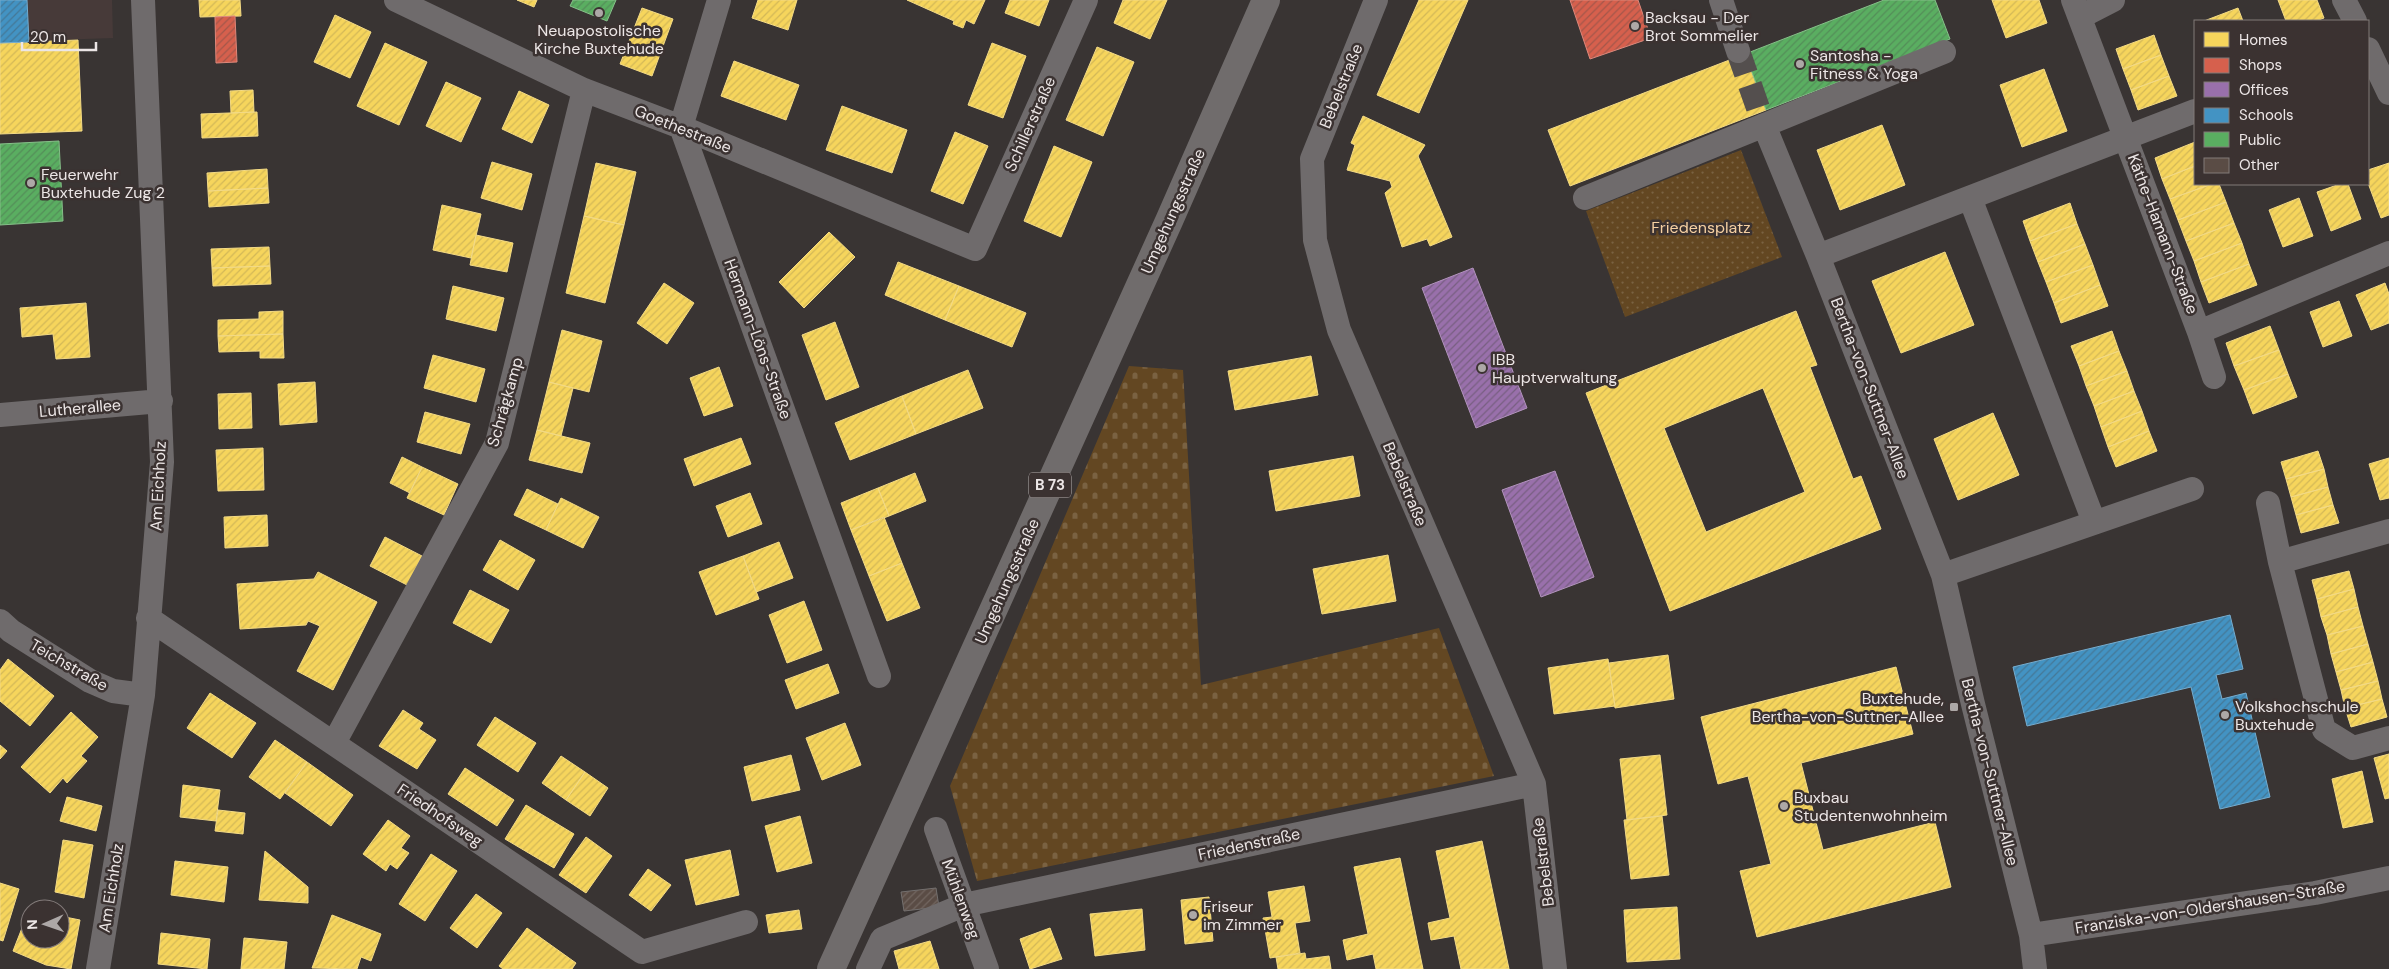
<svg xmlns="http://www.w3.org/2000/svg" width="2389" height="969" font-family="'DM Sans',sans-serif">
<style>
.built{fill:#473a39}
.cemetery{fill:url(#cemetery-stones)}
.park{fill:url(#park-dots)}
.homes{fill:url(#homes-hatch);stroke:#f3da85;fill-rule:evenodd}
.shops{fill:url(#shops-hatch);stroke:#dd887b}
.offices{fill:url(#offices-hatch);stroke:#b293bd}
.schools{fill:url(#schools-hatch);stroke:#76acce}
.public{fill:url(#public-hatch);stroke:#86bf89}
.building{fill:url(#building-hatch);stroke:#736f6e}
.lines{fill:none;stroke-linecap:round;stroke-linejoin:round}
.minor-tunnel{stroke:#544f4e;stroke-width:24;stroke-dasharray:24 12;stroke-linecap:butt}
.minor{stroke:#6f6b6c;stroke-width:24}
.primary{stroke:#706c6c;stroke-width:28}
.poi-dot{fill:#ada8a7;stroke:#3b3231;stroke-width:2}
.labels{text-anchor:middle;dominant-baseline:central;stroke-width:5;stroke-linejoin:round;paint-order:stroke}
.shield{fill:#3b3231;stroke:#b7b0b0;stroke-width:1}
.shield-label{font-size:15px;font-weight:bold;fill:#ece6e6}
.poi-label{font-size:16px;fill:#ece6e6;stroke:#3b3231;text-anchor:start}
.street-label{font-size:16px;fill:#ece6e6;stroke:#3b3231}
.park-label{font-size:16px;fill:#f6d0a2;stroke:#3b3231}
</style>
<defs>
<pattern id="cemetery-stones" width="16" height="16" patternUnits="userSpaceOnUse" patternTransform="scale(1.25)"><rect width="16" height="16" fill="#634722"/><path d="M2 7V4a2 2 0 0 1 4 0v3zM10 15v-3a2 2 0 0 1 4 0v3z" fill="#7a6242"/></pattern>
<pattern id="park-dots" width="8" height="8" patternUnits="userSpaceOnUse" patternTransform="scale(1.25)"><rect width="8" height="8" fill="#634722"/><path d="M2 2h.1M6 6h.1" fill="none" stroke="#7a6242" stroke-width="1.8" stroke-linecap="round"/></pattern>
<pattern id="homes-hatch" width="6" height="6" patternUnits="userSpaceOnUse" patternTransform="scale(1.25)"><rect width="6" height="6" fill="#f6d55c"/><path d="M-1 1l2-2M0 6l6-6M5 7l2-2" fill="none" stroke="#d3b857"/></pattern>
<pattern id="shops-hatch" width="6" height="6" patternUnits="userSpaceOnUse" patternTransform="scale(1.25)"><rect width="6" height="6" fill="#d6604d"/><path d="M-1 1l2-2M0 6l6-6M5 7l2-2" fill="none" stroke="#a4574a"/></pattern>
<pattern id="offices-hatch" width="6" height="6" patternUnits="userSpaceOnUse" patternTransform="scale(1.25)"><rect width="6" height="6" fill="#9970ab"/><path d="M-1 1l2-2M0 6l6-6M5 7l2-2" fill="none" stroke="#785f82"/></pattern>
<pattern id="schools-hatch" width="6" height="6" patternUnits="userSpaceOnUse" patternTransform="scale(1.25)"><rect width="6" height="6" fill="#4393c3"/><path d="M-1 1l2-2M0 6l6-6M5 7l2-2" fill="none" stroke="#447897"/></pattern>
<pattern id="public-hatch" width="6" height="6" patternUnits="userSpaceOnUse" patternTransform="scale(1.25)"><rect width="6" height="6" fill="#5aae61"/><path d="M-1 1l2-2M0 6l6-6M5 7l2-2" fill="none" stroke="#548e59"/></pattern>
<pattern id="building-hatch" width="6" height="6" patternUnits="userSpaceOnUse" patternTransform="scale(1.25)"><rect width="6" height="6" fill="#5a4c45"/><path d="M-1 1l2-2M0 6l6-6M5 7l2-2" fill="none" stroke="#726660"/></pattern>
</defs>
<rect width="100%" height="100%" fill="#393433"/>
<path class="built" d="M0,0H112L113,38L0,42Z"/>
<path class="cemetery" d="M1129,366L1183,370L1201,685L1439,628L1494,776L977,881L950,786Z"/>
<path class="park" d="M1741,150L1782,257L1625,317L1586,211Z"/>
<path class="homes" d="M199,0H240L241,16L200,17Z
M517,0H537L534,7Z
M758,0H797L788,30L752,18Z
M907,0H985L974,24L966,20L963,28L953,24L954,21Z
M1010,0H1049L1039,26L1005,13Z
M1123,0H1167L1150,39L1114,23Z
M1419,0H1468L1419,113L1377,95Z
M1992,0H2039L2047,23L2006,38Z
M2278,0H2317L2324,18L2316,21H2286Z
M642,8L673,19L652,76L620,64Z
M2238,8L2243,21H2204Z
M335,15L371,32L350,78L314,62Z
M2154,35L2161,55L2123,69L2116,49Z
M78,40L82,131L0,134V43Z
M385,43L427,62L399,125L357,106Z
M992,43L1026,56L1003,118L968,105Z
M1097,47L1134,62L1103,136L1066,120Z
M1745,54L1766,110L1570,186L1548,130Z
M2161,55L2169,76L2131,90L2123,69Z
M734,61L799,85L786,120L721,96Z
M2044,69L2067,131L2022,147L2000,85Z
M2169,76L2177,96L2138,110L2131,90Z
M446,82L481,98L461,142L426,126Z
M253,90L254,112L231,113L230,91Z
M519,91L549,105L532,143L502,129Z
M842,106L907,130L892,173L826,150Z
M257,112L258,136L202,138L201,114Z
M1363,116L1425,145L1418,156L1452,237L1430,246L1427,239L1402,247L1385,193L1392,187L1390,181L1347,170L1355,145L1351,143Z
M1882,125L1905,185L1840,210L1817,150Z
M955,132L988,146L963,204L931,191Z
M2195,142V166L2162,179L2155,158Z
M1054,146L1092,162L1061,237L1024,221Z
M492,162L532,174L522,210L481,198Z
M596,163L636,172L624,225L584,216Z
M2389,163V215L2381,218L2368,183V170Z
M2195,166V184H2212L2170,199L2162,179Z
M267,169L268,188L208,191L207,173Z
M2212,184H2219L2226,202L2178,220L2170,199Z
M2340,184H2348L2361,219L2331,231L2317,192Z
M268,188L269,203L209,207L208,191Z
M2299,198L2313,236L2283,247L2269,210Z
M2226,202L2234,223L2186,241L2178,220Z
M2070,203L2077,224L2030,241L2023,221Z
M442,205L481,214L471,258L433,250Z
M584,216L624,225L605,303L566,293Z
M2234,223L2242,243L2194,261L2186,241Z
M2077,224L2085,244L2038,262L2030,241Z
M829,232L855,257L804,308L779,282Z
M476,235L513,243L507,272L470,265Z
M2242,243L2249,264L2201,282L2194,261Z
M2085,244L2093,265L2046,282L2038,262Z
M269,247L270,266L212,268L211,249Z
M1945,252L1974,325L1901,353L1872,281Z
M898,262L959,286L945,320L885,295Z
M2249,264L2257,285L2209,303L2201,282Z
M2093,265L2100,285L2054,303L2046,282Z
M270,266L271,284L213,286L212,268Z
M664,283L694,303L667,344L637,323Z
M2385,283L2389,294V323L2371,330L2356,295Z
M2100,285L2108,306L2061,323L2054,303Z
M453,286L504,298L496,331L446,319Z
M959,286L1026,313L1012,347L945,320Z
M2339,301L2352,336L2323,347L2310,312Z
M86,303L90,357L56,359L53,334L22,337L20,308Z
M283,311V334L218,336V320L259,319V312Z
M1796,311L1817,365L1810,367L1853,479L1861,476L1881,529L1670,611L1586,393ZM1763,388L1805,492L1706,532L1664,428Z
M835,322L859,387L826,400L802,335Z
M2270,326L2279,350L2234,366L2226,343Z
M562,330L602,341L589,392L549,382Z
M2112,331L2119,351L2079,366L2071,346Z
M283,334L284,358H260V351L219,352L218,336Z
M2279,350L2288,374L2244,390L2234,366Z
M2119,351L2127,371L2086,386L2079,366Z
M433,355L485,369L476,402L424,388Z
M1311,356L1318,395L1235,410L1228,371Z
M719,367L733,406L704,416L690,378Z
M968,370L983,408L916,434L902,396Z
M2127,371L2134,391L2094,406L2086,386Z
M2288,374L2297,397L2253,414L2244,390Z
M315,382L317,422L280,425L278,384Z
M549,382L573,388L561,436L537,430Z
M2134,391L2142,411L2101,427L2094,406Z
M251,393L252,428L219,429L218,394Z
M902,396L916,434L850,460L835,423Z
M2142,411L2149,431L2108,447L2101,427Z
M425,412L470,424L461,454L417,442Z
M1993,413L2019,475L1958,500L1934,439Z
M537,430L590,443L582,473L529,460Z
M2149,431L2157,451L2116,467L2108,447Z
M741,438L751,464L694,486L684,459Z
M263,448L264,490L218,491L216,450Z
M2318,451L2324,469L2286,479L2281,462Z
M1353,456L1360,496L1276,511L1269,471Z
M402,457L422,467L410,493L390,483Z
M2389,458V498L2380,500L2369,464Z
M422,467L458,484L444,515L407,498Z
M2324,469L2328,487L2291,497L2286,479Z
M915,473L926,501L889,516L878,488Z
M2328,487L2333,505L2296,515L2291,497Z
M878,488L889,516L851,530L841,503Z
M527,489L558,504L546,530L514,515Z
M750,493L762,524L728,537L716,506Z
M561,498L599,517L583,548L546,530Z
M2333,505L2339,523L2301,533L2296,515Z
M267,515L268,546L225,548L224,517Z
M884,517L902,563L869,576L851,530Z
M385,537L422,556L407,585L370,566Z
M500,540L535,560L518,590L483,570Z
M779,542L793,578L756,592L743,556Z
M1388,555L1396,601L1322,614L1313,569Z
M743,556L759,599L716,615L699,572Z
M902,563L920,608L887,621L869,576Z
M2349,571L2354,589L2317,599L2312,580Z
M318,572L377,602L333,690L297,671L320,626L308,621L306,625L240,629L237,584L314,579Z
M2354,589L2358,607L2321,617L2317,599Z
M470,590L509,610L491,643L453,623Z
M804,601L822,650L787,663L769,615Z
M2358,607L2363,626L2327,635L2321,617Z
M2363,626L2368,644L2331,654L2327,635Z
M2368,644L2373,662L2336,672L2331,654Z
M1668,655L1674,699L1615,708L1609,663Z
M8,659L54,696L30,726L0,701V670Z
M1608,659L1615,706L1554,714L1548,668Z
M2373,662L2378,681L2341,690L2336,672Z
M828,664L839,693L796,709L785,680Z
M1896,667L1913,734L1801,763L1823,850L1935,822L1951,887L1757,937L1740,871L1771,864L1748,776L1718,784L1701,717Z
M2378,681L2382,699L2345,708L2341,690Z
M210,693L256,723L232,758L187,728Z
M2382,699L2387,717L2351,727L2345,708Z
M403,710L423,723L419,729L436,740L417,769L379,746Z
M71,712L98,737L81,756L87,761L67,783L63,778L50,793L21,767Z
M495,717L536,743L518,772L477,745Z
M845,723L861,765L822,780L806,738Z
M275,740L307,762L280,799L249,777Z
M0,745L7,751L0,759Z
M2389,754V798L2385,799L2374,758Z
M791,755L800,790L752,801L744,767Z
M1660,755L1667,815L1627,820L1620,759Z
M561,756L585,772L566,800L542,783Z
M307,762L353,795L331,826L285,793Z
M465,768L514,800L497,826L448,794Z
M2362,771L2373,822L2343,828L2332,779Z
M585,772L608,788L590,816L566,800Z
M183,785L220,790L216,821L180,817Z
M67,797L102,806L96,831L60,821Z
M526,805L574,834L554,868L505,839Z
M218,810L245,813L243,834L215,831Z
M800,816L812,863L777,872L765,826Z
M1662,816L1669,875L1631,879L1624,820Z
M388,820L410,836L401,848L409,853L397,869L390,864L386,871L363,854Z
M586,837L612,856L586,893L559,875Z
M63,840L93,845L84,898L55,892Z
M1482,841L1509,969H1461L1454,936L1431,940L1428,923L1450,918L1436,851Z
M730,850L739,895L696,905L685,860Z
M265,851L308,887V903L259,900Z
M431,854L457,871L425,921L399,904Z
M1400,858L1423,969H1376L1373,954L1347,960L1343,940L1368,934L1354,867Z
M175,861L228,867L224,902L171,895Z
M648,869L671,885L651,911L629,895Z
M0,883L19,889L3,941L0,940Z
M1304,886L1310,921L1295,923L1300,953L1270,958L1263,918L1272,917L1268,892Z
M476,894L502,913L477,948L450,928Z
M1209,897L1213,941L1185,944L1181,900Z
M1677,907L1680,959L1627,962L1624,910Z
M1142,909L1145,950L1095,956L1090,914Z
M799,910L802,929L769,933L766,915Z
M332,915L381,934L371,961L361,957L357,969L312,968Z
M60,916L80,920L71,969L46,965L13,951L22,928L30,932V939H60Z
M527,928L576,963L572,969H503L499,966Z
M1050,928L1062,959L1030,969L1020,939Z
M161,933L210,939L207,969L158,964Z
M244,938L287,942L284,969H241Z
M930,941L939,969H899L894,951Z
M1305,953L1306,959L1329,956L1331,969H1278L1276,957Z"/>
<path class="shops" d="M1570,0H1638L1651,38L1590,59Z
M235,16L237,62L216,63L215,17Z"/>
<path class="offices" d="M1473,268L1527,408L1476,428L1422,288Z
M1555,471L1594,577L1541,597L1502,490Z"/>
<path class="schools" d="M0,0H27L29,42L0,43Z
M2230,615L2243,669L2216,675L2222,699L2246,693L2270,797L2220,809L2191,687L2027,726L2013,667Z"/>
<path class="public" d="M573,0H616L607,21L570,6Z
M1884,0H1935L1950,39L1766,110L1745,54Z
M59,141L63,221L0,225V144Z"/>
<path class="building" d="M936,888L939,907L904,911L901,892Z"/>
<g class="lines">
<path class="minor-tunnel" d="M1738,51L1764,125"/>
<path class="minor" d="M396,0L584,90L681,127L975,249L1086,0
M719,0L681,127L879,676
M1376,0L1312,159L1315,240L1339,330L1534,784L1555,969
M1721,0L1738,51
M2073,0L2199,332L2389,253
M2344,0L2355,21
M2080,17L2113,0
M2368,49L2389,93
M1764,125L1818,256L1943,575L1973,704L2031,935L2035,969
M1585,198L1944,52
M1970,198L2094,522
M1818,256L2195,111
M2199,332L2214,377
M0,415L161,401
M2268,503L2280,562
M2389,531L2280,562L2324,730L2353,748L2389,738
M1943,575L2192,489
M148,618L642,952L746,922
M0,621L11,631L90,681L113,691L143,695
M334,743L497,443L584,90
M936,829L987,969
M2031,935L2315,893L2389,878
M98,969L143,695L162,462L143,0
M868,969L882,939L964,905L1534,784"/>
<path class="primary" d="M831,969L1169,221L1266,0"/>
</g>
<g class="poi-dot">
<circle cx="599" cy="13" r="5"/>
<circle cx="1635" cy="26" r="5"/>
<circle cx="1800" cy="64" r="5"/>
<circle cx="31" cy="183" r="5"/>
<circle cx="1482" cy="368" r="5"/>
<rect x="1949" y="702" width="10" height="10" rx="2.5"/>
<circle cx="2225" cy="715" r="5"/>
<circle cx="1784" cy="806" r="5"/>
<circle cx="1193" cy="915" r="5"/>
</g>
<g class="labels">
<rect class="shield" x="1029" y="472.5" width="42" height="25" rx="4"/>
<g class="shield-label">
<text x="1050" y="485">B 73</text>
</g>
<g class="poi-label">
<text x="1645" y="17">Backsau - Der<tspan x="1645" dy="18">Brot Sommelier</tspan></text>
<text x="599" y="30" text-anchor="middle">Neuapostolische<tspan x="599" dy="18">Kirche Buxtehude</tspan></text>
<text x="1810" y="55">Santosha -<tspan x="1810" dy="18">Fitness &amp; Yoga</tspan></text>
<text x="41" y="174">Feuerwehr<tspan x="41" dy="18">Buxtehude Zug 2</tspan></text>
<text x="1492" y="359">IBB<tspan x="1492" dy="18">Hauptverwaltung</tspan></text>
<text x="1944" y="698" text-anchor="end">Buxtehude,<tspan x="1944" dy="18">Bertha-von-Suttner-Allee</tspan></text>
<text x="2235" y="706">Volkshochschule<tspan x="2235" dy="18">Buxtehude</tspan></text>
<text x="1794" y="797">Buxbau<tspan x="1794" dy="18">Studentenwohnheim</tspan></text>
<text x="1203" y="906">Friseur<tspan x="1203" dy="18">im Zimmer</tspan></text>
</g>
<g class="street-label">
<text transform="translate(1341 86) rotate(-68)">Bebelstraße</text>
<text transform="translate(1030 124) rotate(-66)">Schillerstraße</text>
<text transform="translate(683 129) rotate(22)">Goethestraße</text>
<text transform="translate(1173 211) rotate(-66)">Umgehungsstraße</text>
<text transform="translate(2163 234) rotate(69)">Käthe-Hamann-Straße</text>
<text transform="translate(758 339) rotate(70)">Hermann-Löns-Straße</text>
<text transform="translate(1870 388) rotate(69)">Bertha-von-Suttner-Allee</text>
<text transform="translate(505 402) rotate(-74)">Schrägkamp</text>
<text transform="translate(80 408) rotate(-5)">Lutherallee</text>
<text transform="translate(1405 484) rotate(67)">Bebelstraße</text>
<text transform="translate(158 486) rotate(-87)">Am Eichholz</text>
<text transform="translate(1007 581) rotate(-66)">Umgehungsstraße</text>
<text transform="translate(69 665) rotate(30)">Teichstraße</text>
<text transform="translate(1990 772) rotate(76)">Bertha-von-Suttner-Allee</text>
<text transform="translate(440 815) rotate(34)">Friedhofsweg</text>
<text transform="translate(1249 844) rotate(-12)">Friedenstraße</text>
<text transform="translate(1543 862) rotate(-97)">Bebelstraße</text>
<text transform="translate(111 888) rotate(-81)">Am Eichholz</text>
<text transform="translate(961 899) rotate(70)">Mühlenweg</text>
<text transform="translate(2210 907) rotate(-9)">Franziska-von-Oldershausen-Straße</text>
</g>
<g class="park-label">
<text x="1701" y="227">Friedensplatz</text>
</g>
</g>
<rect x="2194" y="20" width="175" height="165" fill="#3b3231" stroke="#827a79"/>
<rect x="2204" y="32" width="25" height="15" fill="#f6d55c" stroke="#827a79"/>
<text x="2239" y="45" font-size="15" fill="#ece6e6">Homes</text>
<rect x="2204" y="58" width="25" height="15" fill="#d6604d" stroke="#827a79"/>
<text x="2239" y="70" font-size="15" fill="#ece6e6">Shops</text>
<rect x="2204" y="82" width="25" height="15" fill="#9970ab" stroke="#827a79"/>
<text x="2239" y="95" font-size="15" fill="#ece6e6">Offices</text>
<rect x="2204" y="108" width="25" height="15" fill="#4393c3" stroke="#827a79"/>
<text x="2239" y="120" font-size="15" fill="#ece6e6">Schools</text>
<rect x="2204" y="132" width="25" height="15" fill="#5aae61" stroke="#827a79"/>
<text x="2239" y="145" font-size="15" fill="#ece6e6">Public</text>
<rect x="2204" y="158" width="25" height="15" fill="#5a4c45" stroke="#827a79"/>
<text x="2239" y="170" font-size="15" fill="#ece6e6">Other</text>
<g transform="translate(45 924) rotate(268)"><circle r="24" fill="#3b3231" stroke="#827a79"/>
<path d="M0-4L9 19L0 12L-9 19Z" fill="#ada8a7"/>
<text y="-8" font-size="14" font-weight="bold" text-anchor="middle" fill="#ece6e6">N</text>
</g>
<path d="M22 42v8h74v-8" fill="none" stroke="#ece6e6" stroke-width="2.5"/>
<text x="30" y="42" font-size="15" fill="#ece6e6" stroke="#3b3231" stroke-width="4" paint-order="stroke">20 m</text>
</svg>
